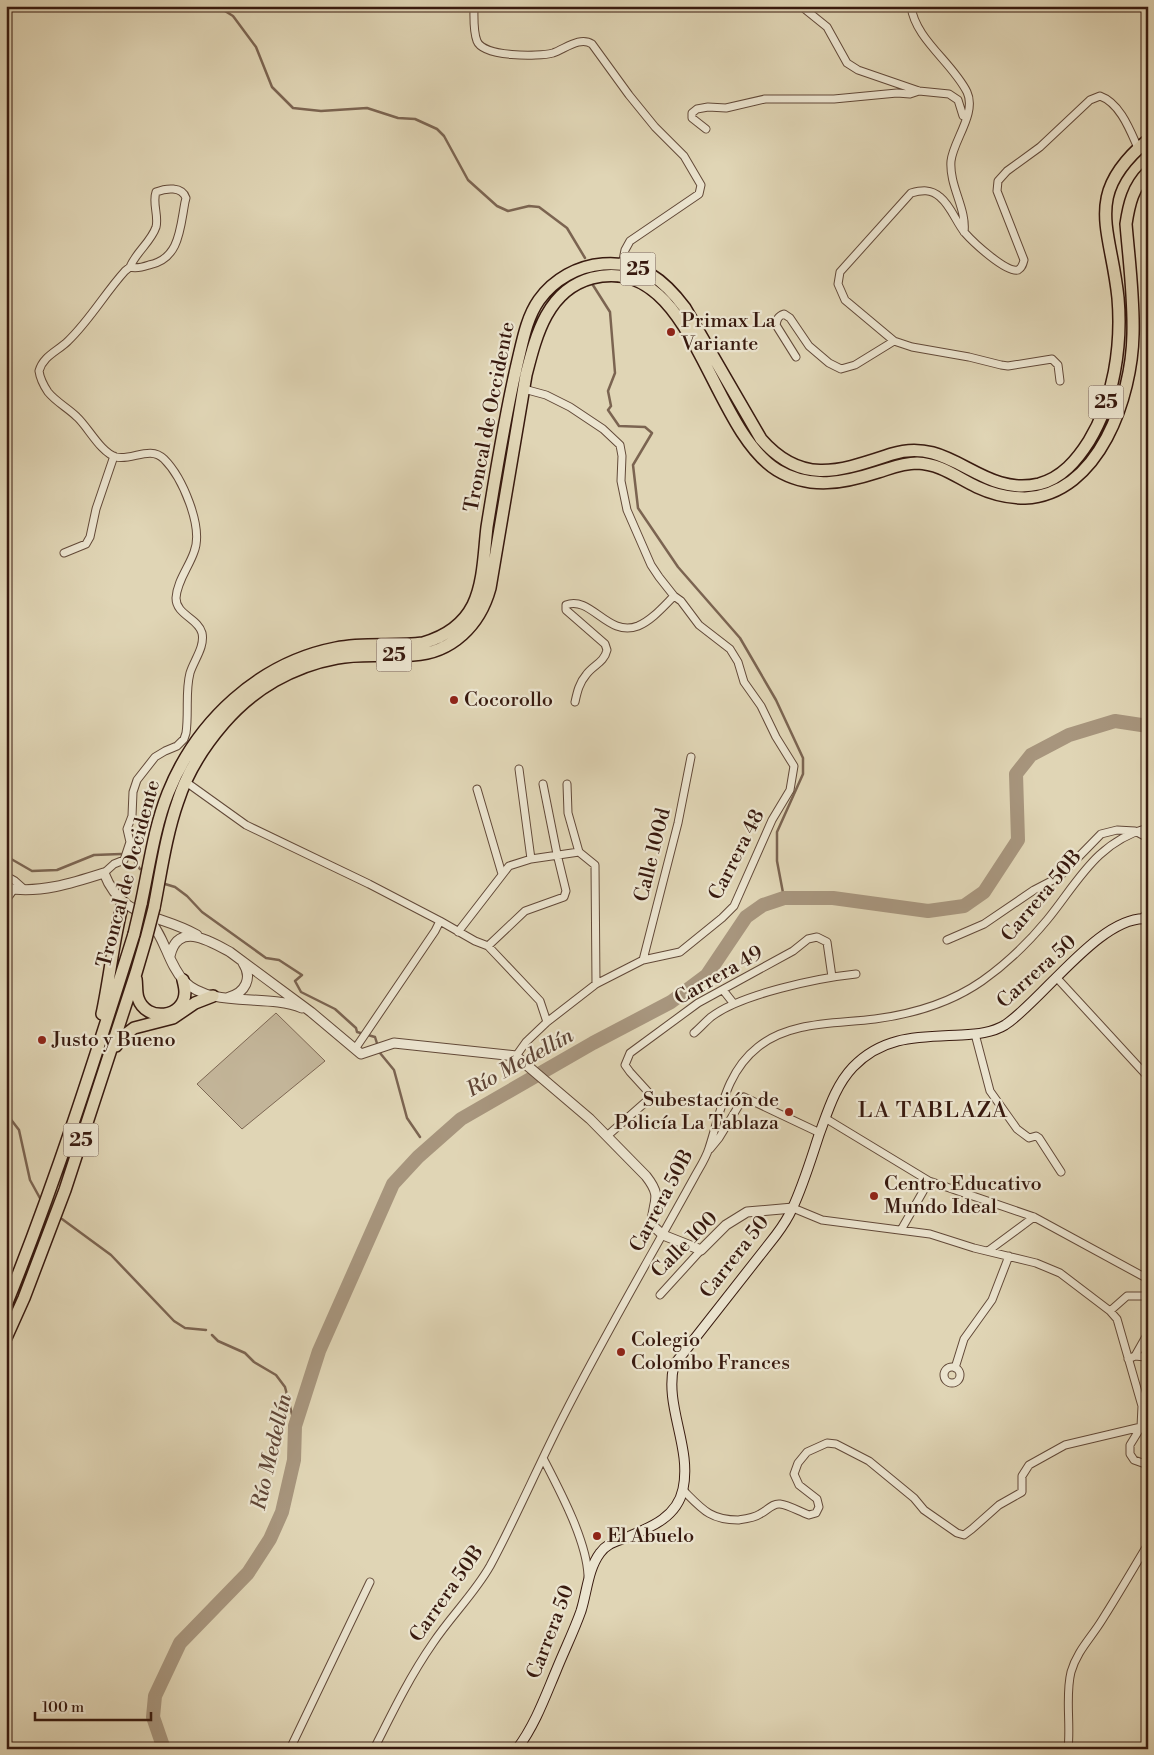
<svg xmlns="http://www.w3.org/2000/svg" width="1154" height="1755" font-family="'Libre Bodoni',serif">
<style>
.garden{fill:#c3b599;stroke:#7e6854}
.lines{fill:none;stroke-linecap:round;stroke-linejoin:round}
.stream{stroke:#7b6451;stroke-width:2.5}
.river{stroke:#a7957d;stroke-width:14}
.minor-casing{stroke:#624938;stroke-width:9}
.tertiary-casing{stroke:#624938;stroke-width:11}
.secondary-casing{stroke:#381a0f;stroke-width:11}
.trunk-casing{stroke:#381a0f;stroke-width:14}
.minor{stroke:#ebe4cf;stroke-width:7}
.tertiary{stroke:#ebe4cf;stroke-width:9}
.secondary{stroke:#ebe4cf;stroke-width:9}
.trunk{stroke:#e0d5b5;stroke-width:11}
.trunk-bridge-casing{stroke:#381a0f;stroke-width:14;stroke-linecap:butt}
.trunk-bridge{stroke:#e0d5b5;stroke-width:11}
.poi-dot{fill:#8f2418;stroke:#ebe4cf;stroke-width:2}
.labels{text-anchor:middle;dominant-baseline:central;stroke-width:4.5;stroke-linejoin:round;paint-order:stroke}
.shield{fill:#ebe4cf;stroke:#6e5749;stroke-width:1}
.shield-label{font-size:19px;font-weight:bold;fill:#381a0f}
.poi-label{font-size:20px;fill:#381a0f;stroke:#ebe4cf;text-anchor:start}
.street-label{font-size:20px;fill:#381a0f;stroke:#ebe4cf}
.water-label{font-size:21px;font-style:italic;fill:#5f4536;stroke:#ebe4cf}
.quarter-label{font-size:22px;letter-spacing:1px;fill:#381a0f;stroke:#ebe4cf}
</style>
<rect width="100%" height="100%" fill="#e0d5b5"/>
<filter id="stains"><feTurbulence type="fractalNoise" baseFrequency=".004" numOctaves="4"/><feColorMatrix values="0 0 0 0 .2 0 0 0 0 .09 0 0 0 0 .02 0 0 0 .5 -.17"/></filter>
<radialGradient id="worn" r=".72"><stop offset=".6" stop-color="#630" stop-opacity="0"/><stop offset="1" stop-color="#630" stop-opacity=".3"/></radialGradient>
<path class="garden" d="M276,1013L325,1061L242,1129L197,1084Z"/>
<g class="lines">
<path class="stream" d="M217,6L233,16L256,47L272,87L293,108L321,111L367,108L398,118L415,119L437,129L444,136L468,180L497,206L508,211L529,206L539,207L567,228L585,258
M591,282L610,312L615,373L608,391L611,406L608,410L619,426L645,427L652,433L633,465L638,508L678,567L740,638L776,700L803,758V774L777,832V861L784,898
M6,856L32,871L57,870L94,855L121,854
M133,859L140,869
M165,884L175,887L187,896L202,912L266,958L279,960L302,975L295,981L301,992L335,1009L356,1028L357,1032L375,1037L380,1053L394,1070L407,1118L420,1137
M6,1113L19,1130L30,1180L41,1200
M62,1219L111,1255L174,1321L185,1328L206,1330
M212,1335L218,1341L245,1353L254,1362L276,1375L285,1387L295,1426"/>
<path class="river" d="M164,1749L153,1717L155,1696L180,1643L248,1573L270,1539L282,1512L294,1460L295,1426L319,1351L393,1184L418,1157L461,1119L593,1043L671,1002L707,975L746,917L763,905L784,898H833L928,911L964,906L984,892L1018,840L1016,774L1031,755L1069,735L1115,721L1148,726"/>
<g class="minor-casing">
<path id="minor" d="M474,6C474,17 473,31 477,41C483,57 538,57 553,53C565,49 580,36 592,44L629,95L655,127L684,156L701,185L699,194L630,241L625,250L622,265
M801,6L827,27L847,63L858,70L919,91L949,94L958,100L963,116L966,117
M911,6C915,39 952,62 967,92C977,113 953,141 951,161C949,186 967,209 964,232
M706,129L692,118V113L697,109L708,107L726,108L765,99H834L897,93L910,94L919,91
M796,357L776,325C777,319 778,316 784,314L790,318L809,346L829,363L841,369L855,365L894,341
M1060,381L1058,365L1052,359L1008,366L1001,365L969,357L912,347L894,341L845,300L838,284L840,272L911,193C922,190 931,189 940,197C951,206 956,222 965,233C973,242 1006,273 1018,270C1022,268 1023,264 1024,260L997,191L998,181L1007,171L1040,147L1090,100L1100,96C1120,103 1130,130 1138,148
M524,389L546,395L570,407L603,429L620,445L622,456L621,481L627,510L651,565L659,577L674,596
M64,553L86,544L90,537L96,509L114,456
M519,769L531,859
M186,782L246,825L369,884L440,921L435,931L355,1049
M567,784L568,813L579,852
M477,789L502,874
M104,873L114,864L124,860L130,842L127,829L132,816L133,792L137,780L155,757L165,751L177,746L184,739L186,733C189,713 185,692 190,673C194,660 205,647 202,633C198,618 176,615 176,598C177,581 189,567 194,552C204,527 182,477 164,459C150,445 132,461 116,457C101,453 88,427 77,417C68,408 56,402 48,392C44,386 40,378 39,371C43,356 58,351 68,341C90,320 105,293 125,271L130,267C136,269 143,267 149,265C180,259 180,228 185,202L186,198C182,186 166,188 156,192C152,203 159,216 156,227C151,242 136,252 130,267
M6,876L15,881L24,889
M6,900L14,889
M1142,919L1148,911
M440,921L475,941L488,946L540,1001L547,1022
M458,932L509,866L531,859L579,852L595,865L596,984
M947,940L984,924L1034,890L1059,877L1101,834L1117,830L1135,831L1148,838
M488,946L525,911L564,897L566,891L557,854L543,784
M643,960L678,823L691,757
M1056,977L1148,1077
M723,990L734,1004
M694,1033C700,1028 705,1022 711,1017C741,994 818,978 856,974
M975,1034L990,1091L1017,1129L1029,1138L1036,1136L1039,1138L1061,1172
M516,1056L526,1042L547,1022L596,984L643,960L680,952L722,918L734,906L772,820L790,790L794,766L776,737L761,706L744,682L738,662L730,649L699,625L681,601L674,596C663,607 652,620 638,626C608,638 591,595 566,605V610L605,644L607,650C604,663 593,665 586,675C579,683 577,693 575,702
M825,1118L929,1181L1034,1217L1148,1279
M607,1136L649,1099L650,1094L630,1072L625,1065L630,1053L698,1003L793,951L808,939L817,937L827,942L832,977
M710,1149L719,1138L744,1097L820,1133
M793,1208L822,1220L930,1234L974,1248L1036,1263L1060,1273L1110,1311L1117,1319L1142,1406L1141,1427L1130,1445V1454L1134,1460L1148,1465
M901,1230L929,1181
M988,1251L1034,1217
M660,1295L701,1250
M1110,1311L1127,1296H1148
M1135,1356L1145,1357L1148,1356
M1128,1359L1135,1356L1148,1333
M944 1375a8 8 0 1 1 16 0a8 8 0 1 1-16 0Z
M955,1368L964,1339L992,1300L1009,1256
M543,1458C559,1489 587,1541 588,1576
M683,1490C702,1509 710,1520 738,1520C745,1519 754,1518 760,1514C767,1511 772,1503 780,1504C789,1505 800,1512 809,1515L816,1513L819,1507L817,1499L799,1485L794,1474L798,1463L807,1452L827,1443L836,1444L869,1461L914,1498L924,1510L957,1533L964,1535L972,1529L999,1505L1022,1492V1476L1029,1465L1065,1445L1141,1427
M290,1749L370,1582
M374,1749C392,1713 410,1676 433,1643C451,1616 474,1594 490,1566C516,1518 538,1466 563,1417C604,1336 651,1256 695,1176C700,1167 706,1158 709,1148C721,1111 726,1072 758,1047C790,1021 836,1024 875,1019C913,1014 949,1004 982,981C1006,964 1028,943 1047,920C1078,882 1096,842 1148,828
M1068,1749C1071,1724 1065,1696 1071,1672C1077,1651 1091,1638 1102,1620C1118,1595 1133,1569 1148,1544"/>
</g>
<g class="tertiary-casing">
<path id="tertiary" d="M6,888C39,894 73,883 104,873C122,920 159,913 197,935
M148,918C165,937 168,964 184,981C211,1009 267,993 302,1008
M170,956C178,921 210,941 230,952L311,1012L361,1054L394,1043L516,1056L590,1119L646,1176C664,1199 652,1201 652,1225L663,1235L701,1250L726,1225L747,1212L793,1208
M229,997C245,993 253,978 243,963"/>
</g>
<g class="secondary-casing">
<path id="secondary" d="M517,1749C535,1725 545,1697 556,1671C564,1651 574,1631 581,1611C587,1592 588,1569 600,1553C606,1544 615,1542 625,1538C649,1528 677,1518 683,1489C692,1447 664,1406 674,1365L776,1235C782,1227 788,1218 792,1209C803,1186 811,1159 819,1135C828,1111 835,1086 853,1067C884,1035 920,1037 961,1035C976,1034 992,1033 1005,1025C1042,1001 1102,913 1148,919"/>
</g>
<g class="trunk-casing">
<path id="trunk" d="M141,904C149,867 154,828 168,793C197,721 259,663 336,648C365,642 394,647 423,643C444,637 463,625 473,605C484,582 484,552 487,527C496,471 505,415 518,360C523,339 527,317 539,300C554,279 578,266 603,264C641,261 664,280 685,308L761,439C802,486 840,471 892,454C951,435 980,498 1039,484C1062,478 1077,460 1089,441C1114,400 1122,345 1118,298C1111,228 1082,195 1148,140
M154,908C161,872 166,835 178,801C187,773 205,745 224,723C253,689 293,666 337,658C362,653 387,657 413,655C452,653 480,625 490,588L526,375C536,336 547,290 592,278C693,252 709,428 777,470C810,490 844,483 878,472C891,468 903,463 917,463C941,464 956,477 977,487C992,494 1008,498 1025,498C1100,494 1132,396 1133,334C1134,297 1129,260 1126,224C1129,204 1133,187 1148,172
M136,979C137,985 136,992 138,998C146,1023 185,1018 185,992C185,988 184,984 183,980
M102,1014C110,977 113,940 123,903
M116,1046L121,1038L134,1028L173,1018L195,1003L213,996
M6,1305C55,1184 95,1059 134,934
M6,1338L24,1298L65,1190L136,973L146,939"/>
</g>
<use href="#minor" class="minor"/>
<use href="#tertiary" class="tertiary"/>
<use href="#secondary" class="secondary"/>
<use href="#trunk" class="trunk"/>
<g class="trunk-bridge-casing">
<path id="trunk-bridge" d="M134,934L141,904
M146,939L154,908"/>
</g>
<use href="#trunk-bridge" class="trunk-bridge"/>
</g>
<g class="poi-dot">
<circle cx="671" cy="332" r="5"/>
<circle cx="454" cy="700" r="5"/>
<circle cx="42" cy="1040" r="5"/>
<circle cx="789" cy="1112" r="5"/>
<circle cx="874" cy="1196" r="5"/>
<circle cx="621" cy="1352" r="5"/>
<circle cx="597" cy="1536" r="5"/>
</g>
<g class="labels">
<g class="shield">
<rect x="620.5" y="252.5" width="35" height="33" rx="4"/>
<rect x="1088.5" y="385.5" width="35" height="33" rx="4"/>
<rect x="376.5" y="638.5" width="35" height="33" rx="4"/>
<rect x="63.5" y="1123.5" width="35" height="33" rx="4"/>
</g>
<g class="shield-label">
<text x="638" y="269">25</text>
<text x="1106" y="402">25</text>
<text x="394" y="655">25</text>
<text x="81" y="1140">25</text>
</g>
<g class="poi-label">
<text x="681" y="321">Primax La<tspan x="681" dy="23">Variante</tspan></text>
<text x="464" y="700">Cocorollo</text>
<text x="52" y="1040">Justo y Bueno</text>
<text x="779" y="1100" text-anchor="end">Subestación de<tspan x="779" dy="23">Policía La Tablaza</tspan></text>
<text x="884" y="1184">Centro Educativo<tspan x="884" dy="23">Mundo Ideal</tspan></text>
<text x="631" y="1340">Colegio<tspan x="631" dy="23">Colombo Frances</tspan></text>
<text x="607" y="1536">El Abuelo</text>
</g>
<g class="street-label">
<text transform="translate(490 417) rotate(-79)">Troncal de Occidente</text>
<text transform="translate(653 855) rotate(-76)">Calle 100d</text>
<text transform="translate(737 855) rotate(-63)">Carrera 48</text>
<text transform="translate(129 874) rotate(-75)">Troncal de Occidente</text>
<text transform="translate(1042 896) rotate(-50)">Carrera 50B</text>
<text transform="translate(1037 972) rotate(-42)">Carrera 50</text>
<text transform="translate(719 976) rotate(-30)">Carrera 49</text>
<text transform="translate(662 1201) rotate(-62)">Carrera 50B</text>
<text transform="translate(685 1245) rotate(-45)">Calle 100</text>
<text transform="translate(735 1257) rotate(-52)">Carrera 50</text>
<text transform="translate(447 1594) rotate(-55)">Carrera 50B</text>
<text transform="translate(551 1632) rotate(-69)">Carrera 50</text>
</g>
<g class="water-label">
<text transform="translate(520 1063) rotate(-29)">Río Medellín</text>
<text transform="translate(272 1452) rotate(-77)">Río Medellín</text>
</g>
<g class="quarter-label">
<text x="933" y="1110">LA TABLAZA</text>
</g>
</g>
<rect width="1154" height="1755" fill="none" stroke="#e0d5b5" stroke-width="25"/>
<rect x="8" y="8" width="1139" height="1740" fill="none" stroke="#381a0f" stroke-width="2.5"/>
<rect x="12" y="12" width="1129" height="1730" fill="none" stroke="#381a0f"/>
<path d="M35 1712v8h116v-8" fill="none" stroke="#381a0f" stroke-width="2.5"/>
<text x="42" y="1712" font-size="15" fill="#381a0f" stroke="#ebe4cf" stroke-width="4" paint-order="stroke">100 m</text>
<rect width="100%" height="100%" filter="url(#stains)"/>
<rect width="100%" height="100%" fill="url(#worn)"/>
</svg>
